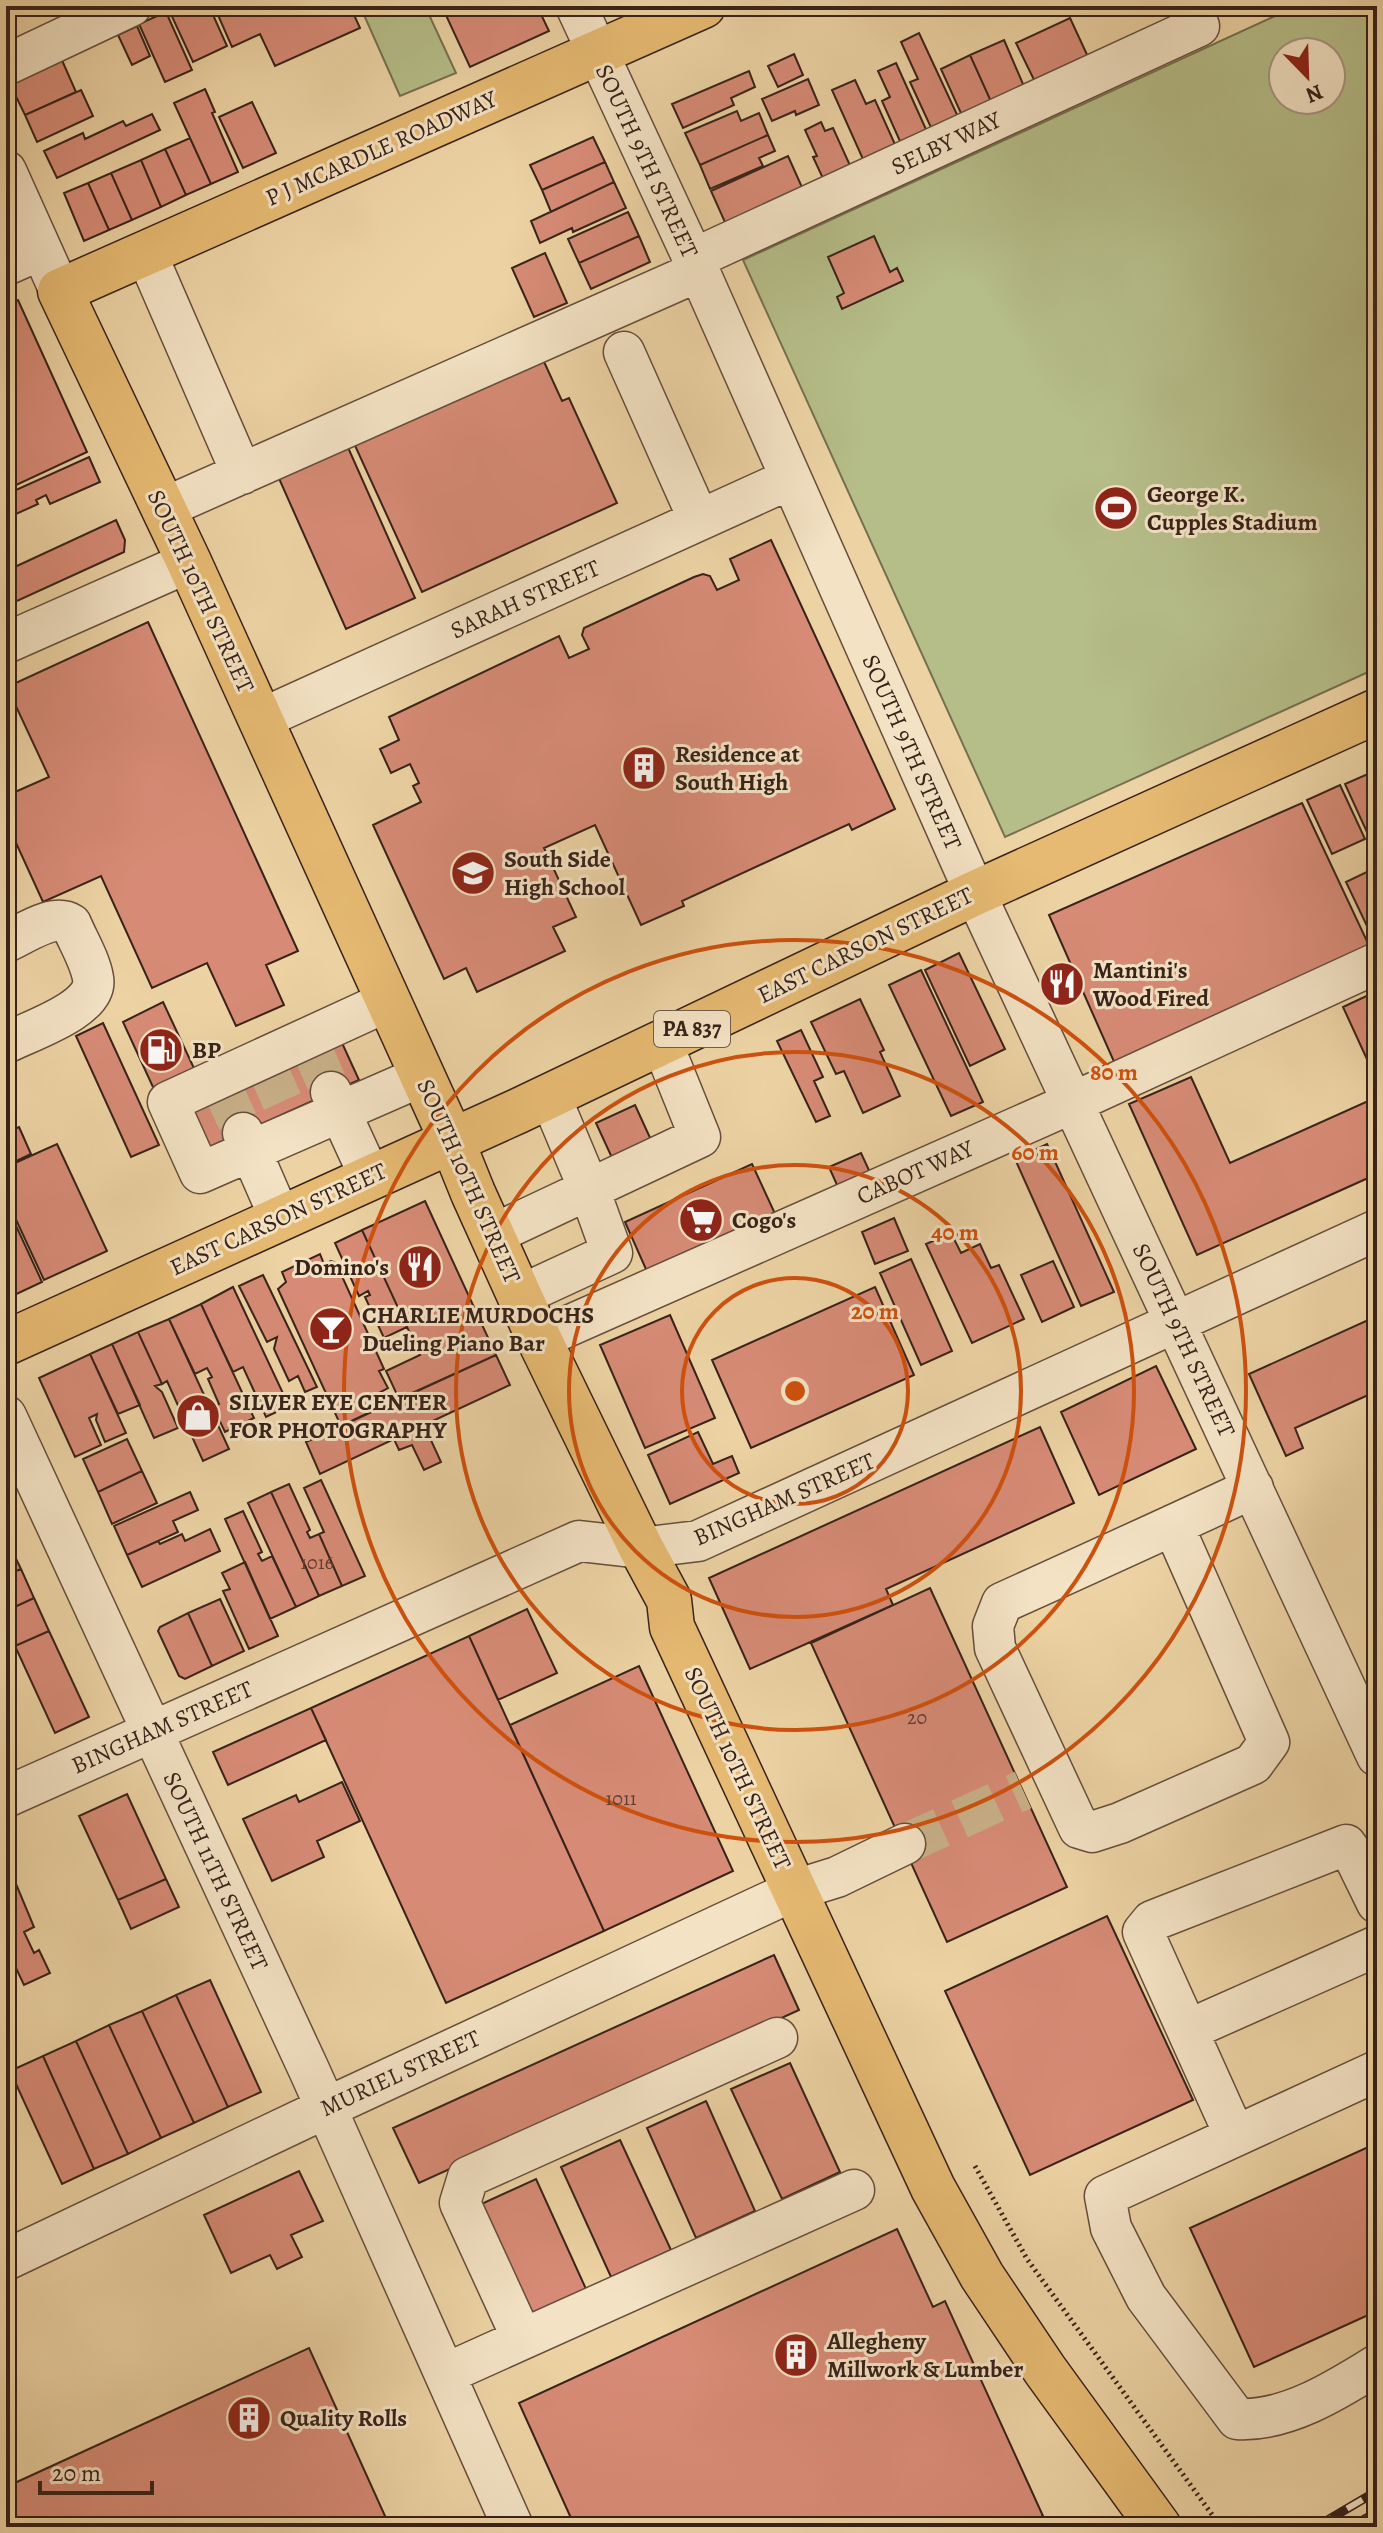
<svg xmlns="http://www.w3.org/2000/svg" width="1383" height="2533" font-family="Alegreya,serif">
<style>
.green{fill:#b5bd88;stroke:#767050;stroke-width:2;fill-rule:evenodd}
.building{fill:#d78b76;stroke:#382219;stroke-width:2}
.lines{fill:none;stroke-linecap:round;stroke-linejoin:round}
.minor-tunnel{stroke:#c9b088;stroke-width:40;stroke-dasharray:40 20;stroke-linecap:butt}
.minor-casing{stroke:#654e3c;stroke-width:43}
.major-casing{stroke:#382219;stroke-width:47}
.path{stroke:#382219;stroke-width:5;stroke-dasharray:2 4;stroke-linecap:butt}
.minor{stroke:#f3e2c4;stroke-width:40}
.major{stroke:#e6ba72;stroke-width:44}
.rail-casing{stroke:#382219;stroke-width:9}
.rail{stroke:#f3e2c4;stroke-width:6;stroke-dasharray:18;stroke-linecap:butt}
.ring{fill:none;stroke:#ce510e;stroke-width:4}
.labels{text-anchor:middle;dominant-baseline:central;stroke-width:6;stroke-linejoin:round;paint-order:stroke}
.number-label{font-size:20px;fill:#603c30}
.shield{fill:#f3e2c4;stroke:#705c4c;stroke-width:2}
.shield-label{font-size:22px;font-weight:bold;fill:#382219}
.street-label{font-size:24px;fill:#382219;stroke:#f3e2c4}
.poi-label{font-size:24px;font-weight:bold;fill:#382219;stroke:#f3e2c4;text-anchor:start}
.centre{fill:#ce510e;stroke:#f3e2c4;stroke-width:4}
.ring-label{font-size:24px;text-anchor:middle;font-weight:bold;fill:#ce510e;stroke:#f3e2c4;stroke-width:6;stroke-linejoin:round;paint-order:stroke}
</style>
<rect width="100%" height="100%" fill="#edd3a4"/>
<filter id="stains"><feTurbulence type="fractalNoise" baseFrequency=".0025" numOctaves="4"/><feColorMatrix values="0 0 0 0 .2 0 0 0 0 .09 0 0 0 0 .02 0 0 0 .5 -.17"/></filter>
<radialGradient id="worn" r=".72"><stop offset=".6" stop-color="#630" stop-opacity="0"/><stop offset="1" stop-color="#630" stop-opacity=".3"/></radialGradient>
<path class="green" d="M360,6H425L456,73L400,96Z
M1297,6H1374L1377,13V668L1005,837L743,260ZM1283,52H1331V100H1283Z"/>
<path class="building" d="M178,6H209L227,46L193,62L169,10Z
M214,6H306L308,10L317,6H350L360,28L275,66L260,34L232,47Z
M437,6H537L549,31L470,67L445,13L441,15Z
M166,12L192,70L165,82L139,24Z
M1070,18L1090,61L1037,86L1016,43Z
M137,26L150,56L132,65L118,35Z
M919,33L960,121L934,134L910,82L918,79L901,42Z
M1004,40L1026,91L993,106L970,55Z
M794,54L803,75L778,87L768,66Z
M970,55L993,106L964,120L941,69Z
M61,58L76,92L25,115L9,82Z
M896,63L929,136L903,148L882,101L890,97L878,71Z
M749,71L755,87L731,98L734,105L683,128L672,104Z
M808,79L819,105L796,115L795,111L772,121L762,99Z
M855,80L866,104L875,100L898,151L866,166L832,90Z
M205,89L215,112L212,113L238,172L211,184L174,103Z
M81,90L93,116L37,142L25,115Z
M252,102L276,153L243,168L219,117Z
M737,111L741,121L759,113L768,135L700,165L685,133Z
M152,114L160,130L57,178L44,151L83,133L85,139L123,121L126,126Z
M821,122L825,131L833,128L853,172L826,185L813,157L817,156L805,130Z
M768,135L775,151L759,158L763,166L710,189L700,165Z
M593,137L605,162L542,190L530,165Z
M190,138L211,184L186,195L165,149Z
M165,149L186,195L161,207L141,160Z
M788,156L805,194L728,229L711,191Z
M141,160L161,207L132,220L111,173Z
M605,162L614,182L551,212L542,190Z
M111,173L132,220L109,230L88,183Z
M614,182L626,208L573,232L572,228L540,243L531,221Z
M88,183L109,230L84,241L64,193Z
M628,212L639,236L579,263L568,239Z
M639,236L650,262L591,289L579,263Z
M874,236L890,272L897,268L903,281L842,309L837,297L844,293L828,257Z
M545,253L567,303L534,317L512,268Z
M18,300L87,452L12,487L6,473V306Z
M540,353L562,401L569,398L617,503L422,592L352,439Z
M346,443L415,598L346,629L277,474Z
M89,457L100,482L50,504L46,495L36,500L38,504L16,514L7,494Z
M116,520L125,540L124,552L6,606V571Z
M771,540L895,809L852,830L849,824L682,901L684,906L641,925L595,825L544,848L576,917L553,927L565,951L477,992L466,968L444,979L373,825L421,802L413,786L419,783L410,764L391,773L380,749L399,740L389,717L559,636L569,658L589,649L582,635L584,628L694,577L703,574L710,576L717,590L739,580L730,559Z
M148,622L298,951L266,965L284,1005L236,1026L207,963L152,988L101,876L43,902L6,821V796L49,777L7,687Z
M1377,770V838L1371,841L1345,784Z
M1340,785L1365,839L1332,854L1307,800Z
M1302,803L1373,954L1119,1073L1049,915Z
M1377,867V942L1375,943L1346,882Z
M959,953L1005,1049L970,1066L925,970Z
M921,970L983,1102L951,1116L889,985Z
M1377,991V1081L1343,1007Z
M860,999L884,1050L880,1052L900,1096L863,1113L844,1071L836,1074L811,1022Z
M163,1002L199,1079L158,1098L123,1022Z
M103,1023L159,1145L131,1157L76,1036Z
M801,1030L823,1077L814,1081L830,1116L816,1122L777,1041Z
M337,1032L359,1080L199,1152L178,1105Z
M10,1077L15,1088L6,1092V1079Z
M1191,1077L1230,1163L1377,1097V1174L1197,1255L1129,1104Z
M635,1105L652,1142L613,1160L596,1123Z
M19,1127L31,1154L6,1166V1133Z
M57,1144L107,1251L44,1280L6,1198V1167Z
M1047,1144L1114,1292L1081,1306L1015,1159Z
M861,1153L873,1179L841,1194L829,1167Z
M752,1164L777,1218L649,1276L625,1222Z
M425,1201L496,1355L399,1399L386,1371L420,1355L362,1230Z
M6,1204L42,1282L8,1298L6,1295Z
M894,1218L908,1251L875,1264L862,1232Z
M362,1230L407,1327L384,1338L365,1297L370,1295L368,1291L359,1296L335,1243Z
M951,1233L961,1253L980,1244L991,1268L999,1265L1024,1319L972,1343L926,1244Z
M320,1254L324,1264L331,1261L336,1263L384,1369L379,1371L388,1388L379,1393L385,1405L341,1426L278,1289L286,1282L282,1272Z
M911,1259L952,1351L921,1365L880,1273Z
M1053,1261L1074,1307L1042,1322L1021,1275Z
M263,1275L317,1387L305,1392L298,1376L289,1381L274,1349L277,1337L267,1342L239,1286Z
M1377,1275V1299L1368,1279Z
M233,1287L289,1406L266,1417L243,1367L233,1372L201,1304Z
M875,1287L914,1375L751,1448L712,1360Z
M201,1304L254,1418L225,1432L213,1407L219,1404L208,1379L212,1377L207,1368L195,1374L169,1319Z
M670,1315L715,1418L645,1448L600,1345Z
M1377,1316V1391L1295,1428L1303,1448L1286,1456L1249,1374Z
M169,1319L229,1449L203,1461L167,1381L162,1384L138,1332Z
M138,1332L162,1384L155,1386L162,1392L178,1428L154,1438L112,1344Z
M112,1344L140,1405L118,1414L90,1354Z
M90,1354L126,1433L105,1442L96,1420L97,1414L89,1418L101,1445L75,1457L39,1378Z
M496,1355L510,1385L424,1425L441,1462L424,1470L412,1445L399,1450L394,1439L320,1474L306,1442Z
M1156,1366L1196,1449L1099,1495L1061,1412Z
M1040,1427L1074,1503L886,1589L893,1605L750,1669L709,1578Z
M698,1432L713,1464L732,1456L739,1473L670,1504L648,1455Z
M127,1439L142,1471L98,1492L83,1459Z
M142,1471L157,1503L112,1524L98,1492Z
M321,1480L365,1576L342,1586L319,1534L324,1532L304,1488Z
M289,1484L310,1530L307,1532L310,1538L319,1534L342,1586L319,1596L271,1492Z
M190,1492L198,1510L173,1521L178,1532L127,1555L114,1526Z
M271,1492L319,1596L296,1607L248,1503Z
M243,1511L262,1552L258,1554L262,1561L272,1556L296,1607L270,1619L225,1519Z
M210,1529L220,1551L142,1587L127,1555L158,1541L160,1544L182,1534L185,1541Z
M6,1538L21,1569L6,1575Z
M245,1562L278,1636L249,1649L223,1591L230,1589L222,1573Z
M21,1569L34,1598L6,1611V1575Z
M930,1588L1067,1887L947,1942L811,1643Z
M34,1598L49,1631L6,1650V1611Z
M220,1599L244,1651L212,1666L188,1613Z
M527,1609L557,1673L498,1700L469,1636Z
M188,1613L212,1666L185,1679L179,1676L158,1631L160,1627Z
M49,1631L89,1717L55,1733L15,1646Z
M469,1636L604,1931L446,2003L311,1708Z
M639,1666L733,1871L604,1931L510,1725Z
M311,1708L326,1740L228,1785L213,1752Z
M342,1782L360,1821L317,1841L324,1857L272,1881L243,1819L296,1795L299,1802Z
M127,1794L166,1879L118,1900L79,1816Z
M6,1860L34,1927L24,1932L34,1953L39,1950L50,1973L24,1985L6,1947Z
M166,1879L179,1907L131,1929L118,1900Z
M1107,1916L1193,2100L1030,2175L945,1991Z
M774,1955L799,2010L419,2183L393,2128Z
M210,1980L261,2092L228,2107L176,1995Z
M176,1995L228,2107L194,2123L142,2011Z
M142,2011L194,2123L161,2138L109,2025Z
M109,2025L161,2138L128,2154L76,2041Z
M76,2041L128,2154L94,2169L43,2056Z
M43,2056L94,2169L62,2184L10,2071Z
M790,2063L840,2172L782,2199L731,2089Z
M706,2101L755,2211L696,2238L647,2128Z
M620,2140L671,2250L611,2277L561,2167Z
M1377,2143V2311L1254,2367L1190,2228Z
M299,2171L323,2221L291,2235L302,2257L277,2269L270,2255L231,2273L204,2215Z
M536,2179L586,2289L528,2316L477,2206Z
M897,2229L933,2307L945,2301L1043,2516L1019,2527H575L519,2403Z
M309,2348L390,2527H7L6,2487Z"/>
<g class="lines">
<path class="minor-tunnel" d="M310,1045L331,1092
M266,1065L287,1112
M221,1085L243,1133
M905,1844L1023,1790"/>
<g class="minor-casing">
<path id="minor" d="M576,6L699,271L975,893L1377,1756
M6,65L131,6
M6,171L60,291
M146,253L242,474
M693,259L1199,26
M6,265L40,250
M624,352L699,520
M164,508L699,271
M6,643L189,562
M261,719L790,479
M6,942C24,934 53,913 71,924C78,941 90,960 93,978C99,1009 29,1031 6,1043
M388,1001L168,1102L200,1173L422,1076
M331,1092L370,1177
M243,1133L280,1218
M492,1235L700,1137L662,1043
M519,1296L612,1253L589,1189L550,1096
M539,1339L1072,1103L1377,963
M6,1416L310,2072L513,2527
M1173,1525L1269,1742L1253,1764L1120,1823L1092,1832L1079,1828L995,1648L993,1626L1002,1603C1086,1565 1170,1527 1253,1488
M6,1797L579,1541L641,1548L698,1541L1377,1230
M1188,2030L1377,1946
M1377,2071L1105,2196L1111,2228L1146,2297L1237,2419C1286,2422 1337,2390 1377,2365
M1235,2136L1143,1932L1152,1921L1346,1845L1354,1856L1377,1903
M6,2260L326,2108L795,1890L837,1877L905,1844
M522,2338L460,2203L468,2177L777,2038
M445,2374L854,2190"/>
</g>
<g class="major-casing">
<path id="major" d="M703,6L60,291L189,562L452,1141L473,1193L539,1339L641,1548L669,1600L672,1627L933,2188L982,2276L1045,2370L1159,2527
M6,1343L518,1111L975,893L1377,711"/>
</g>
<path class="path" d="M975,2166L1027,2259L1221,2527"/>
<use href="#minor" class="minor"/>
<use href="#major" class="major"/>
<g class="rail-casing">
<path id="rail" d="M1316,2527L1377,2491
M1351,2527L1377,2512"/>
</g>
<use href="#rail" class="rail"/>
</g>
<g class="ring">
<circle cx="795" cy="1391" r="113"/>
<circle cx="795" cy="1391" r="226"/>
<circle cx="795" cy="1391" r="339"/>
<circle cx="795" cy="1391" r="451"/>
</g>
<defs>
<g id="stadium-disc" transform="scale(2.3)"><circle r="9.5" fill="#8f2418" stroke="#f3e2c4"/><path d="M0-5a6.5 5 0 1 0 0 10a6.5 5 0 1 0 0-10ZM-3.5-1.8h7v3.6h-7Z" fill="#fff"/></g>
<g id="building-disc" transform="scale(2.3)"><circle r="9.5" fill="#8f2418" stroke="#f3e2c4"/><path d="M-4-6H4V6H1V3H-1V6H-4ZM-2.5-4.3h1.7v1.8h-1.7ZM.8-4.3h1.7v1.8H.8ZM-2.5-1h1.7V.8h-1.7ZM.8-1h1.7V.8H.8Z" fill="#fff"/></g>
<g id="school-disc" transform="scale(2.3)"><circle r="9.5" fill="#8f2418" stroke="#f3e2c4"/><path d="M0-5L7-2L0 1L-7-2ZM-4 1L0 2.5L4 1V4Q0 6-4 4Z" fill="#fff"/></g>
<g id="restaurant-disc" transform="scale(2.3)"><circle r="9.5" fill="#8f2418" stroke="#f3e2c4"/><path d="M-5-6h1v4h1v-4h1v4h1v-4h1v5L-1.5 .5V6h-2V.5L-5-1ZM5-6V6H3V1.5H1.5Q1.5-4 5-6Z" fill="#fff"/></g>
<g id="fuel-disc" transform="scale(2.3)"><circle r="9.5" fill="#8f2418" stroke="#f3e2c4"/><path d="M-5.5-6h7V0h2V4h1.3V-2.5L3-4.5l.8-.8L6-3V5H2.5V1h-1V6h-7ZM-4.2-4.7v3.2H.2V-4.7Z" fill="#fff"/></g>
<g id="supermarket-disc" transform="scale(2.3)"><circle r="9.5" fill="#8f2418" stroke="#f3e2c4"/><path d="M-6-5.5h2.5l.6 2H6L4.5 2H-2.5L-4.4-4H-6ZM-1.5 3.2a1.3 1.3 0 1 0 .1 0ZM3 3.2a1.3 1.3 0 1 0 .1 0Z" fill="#fff"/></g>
<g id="bar-disc" transform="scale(2.3)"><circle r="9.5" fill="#8f2418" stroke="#f3e2c4"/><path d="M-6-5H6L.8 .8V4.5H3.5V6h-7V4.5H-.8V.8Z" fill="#fff"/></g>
<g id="shop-disc" transform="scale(2.3)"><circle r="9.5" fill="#8f2418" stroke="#f3e2c4"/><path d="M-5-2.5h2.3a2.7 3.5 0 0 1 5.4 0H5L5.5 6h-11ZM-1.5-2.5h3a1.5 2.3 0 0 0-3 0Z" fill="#fff"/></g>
</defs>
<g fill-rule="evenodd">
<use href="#stadium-disc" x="1116" y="508"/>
<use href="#building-disc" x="644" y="768"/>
<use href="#school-disc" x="473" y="873"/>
<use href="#restaurant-disc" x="1062" y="984"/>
<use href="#fuel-disc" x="161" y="1050"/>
<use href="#supermarket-disc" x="701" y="1220"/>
<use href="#restaurant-disc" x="420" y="1267"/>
<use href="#bar-disc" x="331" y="1329"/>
<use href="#shop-disc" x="198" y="1416"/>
<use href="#building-disc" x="796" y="2355"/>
<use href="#building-disc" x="249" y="2418"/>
</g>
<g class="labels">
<g class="number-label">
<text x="317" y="1562">1016</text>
<text x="917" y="1717">20</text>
<text x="621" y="1798">1011</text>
</g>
<rect class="shield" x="654" y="1011" width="76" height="36" rx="6"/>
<g class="shield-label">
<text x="692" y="1029">PA 837</text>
</g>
<g class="street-label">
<text transform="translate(946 143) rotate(-25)">SELBY WAY</text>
<text transform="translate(381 148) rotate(-24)">P J MCARDLE ROADWAY</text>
<text transform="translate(647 161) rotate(65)">SOUTH 9TH STREET</text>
<text transform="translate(201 591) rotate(65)">SOUTH 10TH STREET</text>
<text transform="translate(525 599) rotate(-24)">SARAH STREET</text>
<text transform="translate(912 752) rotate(66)">SOUTH 9TH STREET</text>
<text transform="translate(865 945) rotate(-26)">EAST CARSON STREET</text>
<text transform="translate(915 1172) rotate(-24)">CABOT WAY</text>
<text transform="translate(469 1181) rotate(66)">SOUTH 10TH STREET</text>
<text transform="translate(278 1219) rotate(-25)">EAST CARSON STREET</text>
<text transform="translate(1184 1340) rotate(65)">SOUTH 9TH STREET</text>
<text transform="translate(784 1499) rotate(-24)">BINGHAM STREET</text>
<text transform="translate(162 1727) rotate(-24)">BINGHAM STREET</text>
<text transform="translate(738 1768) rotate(65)">SOUTH 10TH STREET</text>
<text transform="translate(216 1871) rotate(65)">SOUTH 11TH STREET</text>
<text transform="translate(400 2073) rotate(-25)">MURIEL STREET</text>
</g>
<g class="poi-label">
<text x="1147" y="494">George K.<tspan x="1147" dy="28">Cupples Stadium</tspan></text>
<text x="675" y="754">Residence at<tspan x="675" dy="28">South High</tspan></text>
<text x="504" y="859">South Side<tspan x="504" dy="28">High School</tspan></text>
<text x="1093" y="970">Mantini's<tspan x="1093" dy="28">Wood Fired</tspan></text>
<text x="192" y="1050">BP</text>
<text x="732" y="1220">Cogo's</text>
<text x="389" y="1267" text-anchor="end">Domino's</text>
<text x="362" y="1315">CHARLIE MURDOCHS<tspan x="362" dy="28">Dueling Piano Bar</tspan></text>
<text x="229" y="1402">SILVER EYE CENTER<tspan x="229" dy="28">FOR PHOTOGRAPHY</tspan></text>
<text x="827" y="2341">Allegheny<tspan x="827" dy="28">Millwork &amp; Lumber</tspan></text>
<text x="280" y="2418">Quality Rolls</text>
</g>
</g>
<circle cx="795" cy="1391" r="12" class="centre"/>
<g class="ring-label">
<text x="1114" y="1080">80 m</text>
<text x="1035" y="1160">60 m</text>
<text x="955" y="1240">40 m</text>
<text x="875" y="1319">20 m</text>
</g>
<rect width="1383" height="2533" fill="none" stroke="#edd3a4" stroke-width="32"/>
<rect x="8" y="8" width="1367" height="2517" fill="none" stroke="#382219" stroke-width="4"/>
<rect x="16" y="16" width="1351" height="2501" fill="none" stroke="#382219" stroke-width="2"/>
<g transform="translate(1307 76) rotate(157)"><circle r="38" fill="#f3e2c4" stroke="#a89580" stroke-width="2"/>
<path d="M0-6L14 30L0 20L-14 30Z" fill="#8f2418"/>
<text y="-12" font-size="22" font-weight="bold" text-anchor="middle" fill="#382219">N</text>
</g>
<path d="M40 2481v12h112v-12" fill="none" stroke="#382219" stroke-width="4"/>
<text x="52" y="2481" font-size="24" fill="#382219" stroke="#f3e2c4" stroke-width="6" paint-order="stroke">20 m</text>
<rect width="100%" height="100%" filter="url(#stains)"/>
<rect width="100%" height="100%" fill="url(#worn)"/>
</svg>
